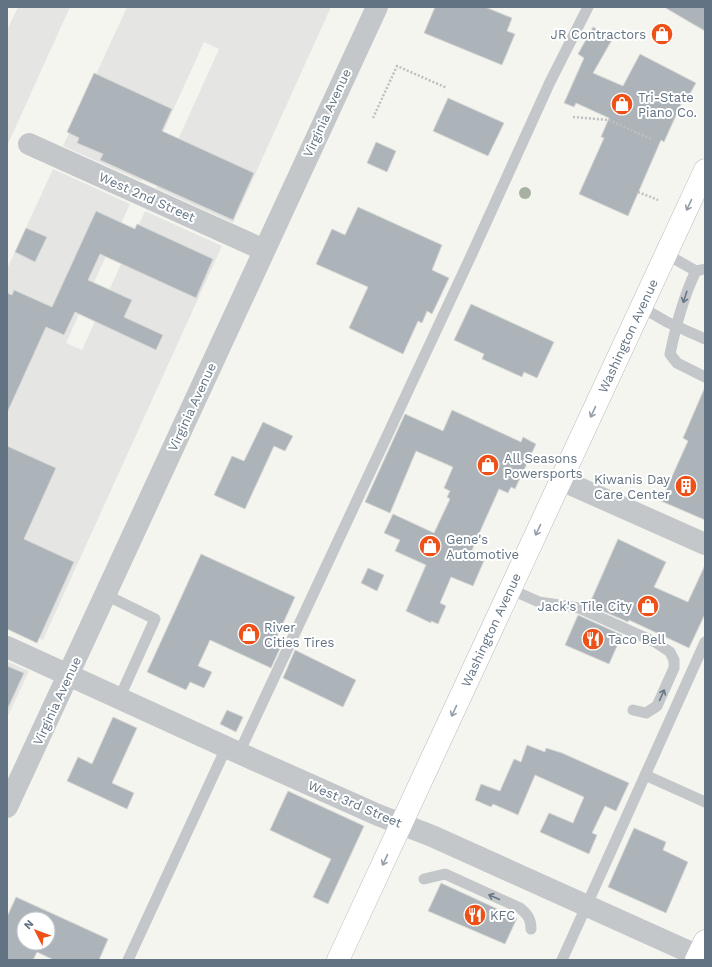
<svg xmlns="http://www.w3.org/2000/svg" width="712" height="967" font-family="'Work Sans',sans-serif">
<style>
.built{fill:#e5e6e4}
.building{fill:#acb3b9;stroke:#d6d6d3;fill-rule:evenodd}
.lines{fill:none;stroke-linecap:round;stroke-linejoin:round}
.primary-casing{stroke:#b6babe;stroke-width:23}
.path{stroke:#bdbfc1;stroke-width:2.5;stroke-dasharray:2 2;stroke-linecap:butt}
.service{stroke:#c4c7ca;stroke-width:11}
.minor{stroke:#c4c7ca;stroke-width:22}
.primary{stroke:#fff;stroke-width:22}
.tree{fill:#a6b1a1}
.oneway{stroke:#919da8}
.oneway2{stroke:#677787}
.labels{text-anchor:middle;dominant-baseline:central;stroke-width:4;stroke-linejoin:round;paint-order:stroke}
.poi-label{font-size:13px;fill:#627383;stroke:#fff;text-anchor:start}
.street-label{font-size:13px;fill:#627383;stroke:#fff}
</style>
<rect width="100%" height="100%" fill="#f5f5f0"/>
<path class="built" d="M18,7H70L7,146V30Z
M127,7H331L233,223L156,188L219,49L204,42L141,181L63,146Z
M53,169L130,204L66,343L82,350L145,211L222,246L43,640L7,624V269Z
M7,661L29,671L7,718Z"/>
<path class="building" d="M435,7H485L512,18L507,31L515,34L502,65L424,33Z
M664,7H705V31Z
M593,27L613,38L593,73L623,86L640,54L696,83L684,104L682,102L664,142L661,140L628,216L579,194L604,138L601,137L609,118L576,103L574,107L564,103L584,58L578,54Z
M94,73L172,109L162,131L254,173L233,220L100,160L103,154L77,143L79,138L67,132Z
M448,98L504,123L488,156L433,131Z
M376,142L396,151L387,172L367,163Z
M358,207L442,245L432,270L449,278L432,314L427,311L422,323L418,321L403,354L349,328L368,287L316,264L332,229L345,235Z
M96,211L135,229L137,224L213,259L196,298L100,254L88,280L132,300L124,317L163,335L156,350L75,312L64,335L46,327L7,413V293L12,295L14,290L52,307Z
M26,228L47,237L35,262L15,252Z
M471,304L554,342L537,378L524,372L522,377L482,359L484,354L454,340Z
M705,387V520L661,501L688,441L683,438Z
M452,410L521,442L523,437L536,444L515,489L511,487L508,493L499,489L482,527L472,550L486,556L473,586L451,577L440,603L446,606L438,624L431,621V623L406,611L426,565L395,551L400,540L384,533L393,514L434,533L450,499L447,497L450,491L444,488L453,467L416,451L390,513L365,502L405,414L443,431Z
M263,422L293,436L285,451L274,446L245,509L214,495L232,456L244,461Z
M7,446L56,468L24,539L74,562L37,643L7,629Z
M618,539L666,562L654,587L688,602L705,565V614L689,648L629,620L628,622L589,605Z
M201,554L295,597L275,641L282,644L271,668L210,640L198,666L212,672L204,688L190,682L186,690L147,672Z
M368,568L384,575L377,591L361,583Z
M578,615L622,635L609,664L565,645Z
M295,650L356,680L343,707L283,678Z
M7,666L24,673L7,710Z
M227,710L243,717L236,732L220,724Z
M113,717L137,728L112,783L134,793L127,809L67,781L78,757L92,764Z
M527,745L545,752L546,748L562,753L629,783L616,811L605,806L592,833L597,835L589,854L540,832L549,813L573,823L584,797L535,775L518,815L493,804L491,807L475,800L481,784L500,791L514,759L521,762Z
M288,791L364,826L328,904L313,897L331,859L270,830Z
M634,828L666,842L663,850L688,862L666,913L608,887Z
M441,883L517,918L505,944L428,911Z
M16,897L108,939L99,960H54L37,952L33,960H7V917ZM24,919H48V943H24Z"/>
<g class="lines">
<g class="primary-casing">
<path id="primary" d="M338,960L705,170
M696,960L705,941"/>
</g>
<path class="path" d="M573,117L609,120L651,139
M373,118L397,66L447,88
M638,192L658,200"/>
<path class="service" d="M666,254L696,271L705,269
M696,271C683,297 676,325 670,354L677,363L705,377
M641,307L667,322L705,339
M510,589L539,602L579,608L655,642L670,652L674,660V668L657,706L646,713L633,710
M106,595L155,619L119,699
M239,753L470,258L550,82L588,7
M645,775L705,802
M424,879L445,874L520,908C528,915 531,919 531,929
M128,960L226,748
M562,960L705,642"/>
<path class="minor" d="M29,144L264,250
M561,480L705,544
M7,647L239,753L378,815L432,836L705,959
M7,807L377,7"/>
<use href="#primary" class="primary"/>
</g>
<circle class="tree" cx="525" cy="193" r="6"/>
<defs><path id="oneway-shaft" d="M-6 0H5M1.5-3L5.5 0L1.5 3" fill="none" stroke-width="1.6" stroke-linecap="round" stroke-linejoin="round"/></defs>
<g class="oneway">
<use href="#oneway-shaft" transform="translate(689 205) rotate(115)"/>
<use href="#oneway-shaft" transform="translate(593 412) rotate(115)"/>
<use href="#oneway-shaft" transform="translate(538 530) rotate(115)"/>
<use href="#oneway-shaft" transform="translate(454 711) rotate(115)"/>
<use href="#oneway-shaft" transform="translate(385 860) rotate(115)"/>
</g>
<g class="oneway2">
<use href="#oneway-shaft" transform="translate(685 297) rotate(108)"/>
<use href="#oneway-shaft" transform="translate(662 695) rotate(-66)"/>
<use href="#oneway-shaft" transform="translate(494 897) rotate(-156)"/>
</g>
<defs>
<g id="shop-disc" transform="scale(1.15)"><circle r="9.5" fill="#ed5118" stroke="#fff"/><path d="M-5-2.5h2.3a2.7 3.5 0 0 1 5.4 0H5L5.5 6h-11ZM-1.5-2.5h3a1.5 2.3 0 0 0-3 0Z" fill="#fff"/></g>
<g id="building-disc" transform="scale(1.15)"><circle r="9.5" fill="#ed5118" stroke="#fff"/><path d="M-4-6H4V6H1V3H-1V6H-4ZM-2.5-4.3h1.7v1.8h-1.7ZM.8-4.3h1.7v1.8H.8ZM-2.5-1h1.7V.8h-1.7ZM.8-1h1.7V.8H.8Z" fill="#fff"/></g>
<g id="restaurant-disc" transform="scale(1.15)"><circle r="9.5" fill="#ed5118" stroke="#fff"/><path d="M-5-6h1v4h1v-4h1v4h1v-4h1v5L-1.5 .5V6h-2V.5L-5-1ZM5-6V6H3V1.5H1.5Q1.5-4 5-6Z" fill="#fff"/></g>
</defs>
<g fill-rule="evenodd">
<use href="#shop-disc" x="662" y="34"/>
<use href="#shop-disc" x="622" y="104"/>
<use href="#shop-disc" x="488" y="465"/>
<use href="#building-disc" x="686" y="486"/>
<use href="#shop-disc" x="430" y="546"/>
<use href="#shop-disc" x="648" y="606"/>
<use href="#shop-disc" x="249" y="634"/>
<use href="#restaurant-disc" x="593" y="639"/>
<use href="#restaurant-disc" x="475" y="915"/>
</g>
<g class="labels">
<g class="poi-label">
<text x="646" y="34" text-anchor="end">JR Contractors</text>
<text x="638" y="97">Tri-State<tspan x="638" dy="15">Piano Co.</tspan></text>
<text x="504" y="458">All Seasons<tspan x="504" dy="15">Powersports</tspan></text>
<text x="670" y="479" text-anchor="end">Kiwanis Day<tspan x="670" dy="15">Care Center</tspan></text>
<text x="446" y="539">Gene's<tspan x="446" dy="15">Automotive</tspan></text>
<text x="632" y="606" text-anchor="end">Jack's Tile City</text>
<text x="264" y="627">River<tspan x="264" dy="15">Cities Tires</tspan></text>
<text x="608" y="639">Taco Bell</text>
<text x="490" y="915">KFC</text>
</g>
<g class="street-label">
<text transform="translate(327 113) rotate(-65)">Virginia Avenue</text>
<text transform="translate(147 197) rotate(24)">West 2nd Street</text>
<text transform="translate(628 336) rotate(-65)">Washington Avenue</text>
<text transform="translate(192 407) rotate(-65)">Virginia Avenue</text>
<text transform="translate(491 630) rotate(-65)">Washington Avenue</text>
<text transform="translate(57 701) rotate(-65)">Virginia Avenue</text>
<text transform="translate(355 804) rotate(23)">West 3rd Street</text>
</g>
</g>
<rect width="712" height="967" fill="none" stroke="#627383" stroke-width="16"/>
<g transform="translate(36 931) rotate(312)"><circle r="19" fill="#ffffff" stroke="#c0c7cd"/>
<path d="M0-3L7 15L0 10L-7 15Z" fill="#ed5118"/>
<text y="-6" font-size="11" font-weight="bold" text-anchor="middle" fill="#627383">N</text>
</g>
</svg>
